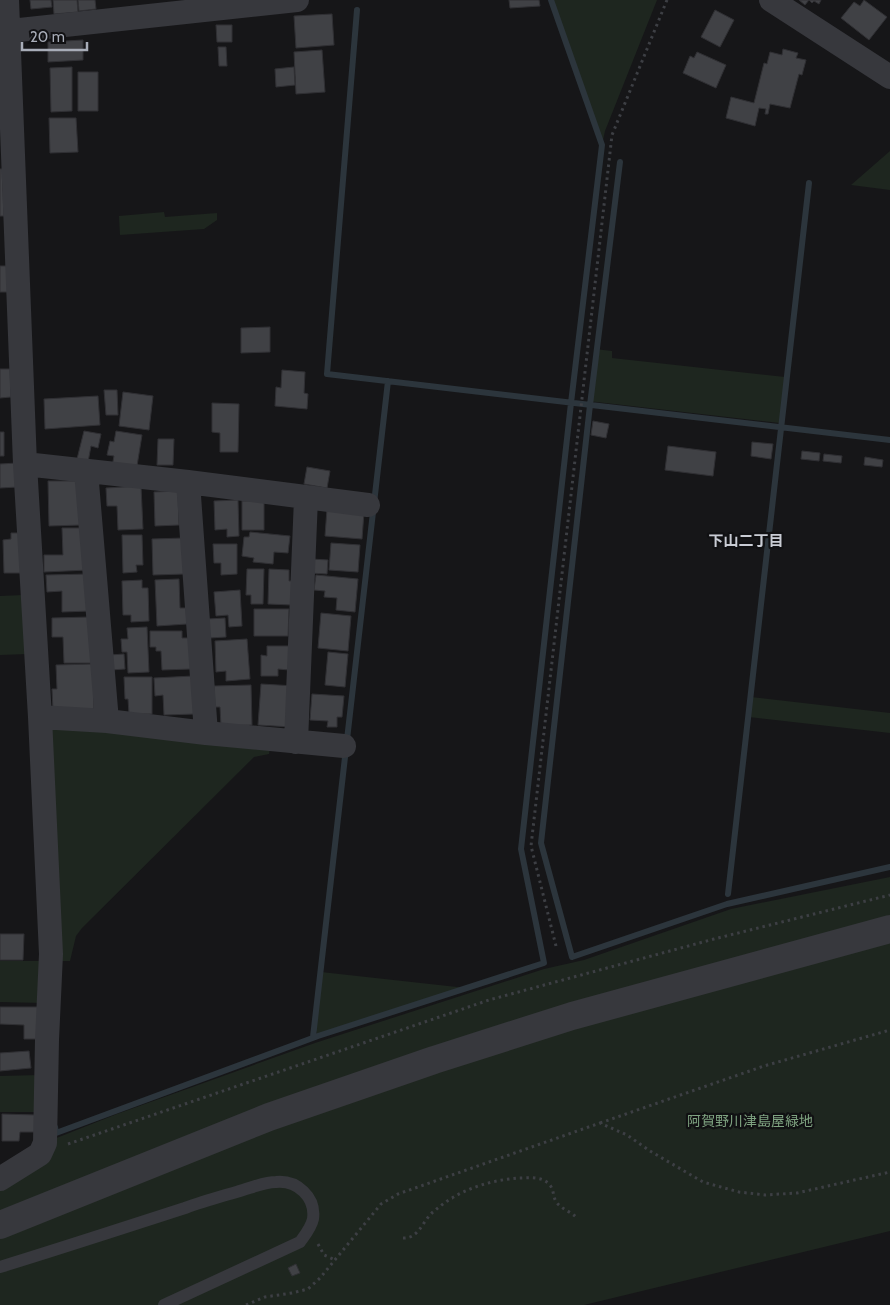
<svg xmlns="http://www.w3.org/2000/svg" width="890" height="1305" font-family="Cabin,'Noto Sans JP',sans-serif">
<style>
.green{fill:#1e261f}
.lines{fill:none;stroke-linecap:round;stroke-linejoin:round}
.stream{stroke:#2c353c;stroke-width:6}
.building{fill:#404145;stroke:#303034}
.path{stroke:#3d3f44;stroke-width:3;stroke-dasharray:2.5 4;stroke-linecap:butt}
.service{stroke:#37383d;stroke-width:12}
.minor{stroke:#37383d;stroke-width:24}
.tertiary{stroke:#37383d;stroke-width:28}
.labels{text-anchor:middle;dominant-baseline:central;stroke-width:4.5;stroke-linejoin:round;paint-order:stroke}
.park-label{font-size:14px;fill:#7fa381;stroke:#111113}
.neighbourhood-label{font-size:15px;font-weight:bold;fill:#c9ccd4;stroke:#111113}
</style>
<rect width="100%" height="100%" fill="#161618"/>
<path class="green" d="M551,0H657L605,131L602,145Z
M890,151V190L851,185Z
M164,212L165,217L217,213V220L204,229L120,235L119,216Z
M595,349L612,351V358L785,377L780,423L588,401Z
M24,595L28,654L0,655V596Z
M751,697L890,713V733L749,717Z
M46,725L270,748L269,754L254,757L82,928L76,936L70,961H59Z
M890,877V918L0,1217V1187L54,1139L117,1114L315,1043L544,969L584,960L731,909Z
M890,939V1231L584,1305H0V1238L130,1182L287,1122L509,1046Z
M0,961H46L43,1003L0,1002Z
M321,972L466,988L318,1036L314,1026Z
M40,1075V1112H0V1076Z"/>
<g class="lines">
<path class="stream" d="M357,10L327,374L890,440
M620,162L590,405L541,843L572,957L727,904L890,867
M728,894L809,183
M313,1037L388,381
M55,1127L56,1133L318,1036L544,963L521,849L571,403L602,145L551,0"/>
</g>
<path class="building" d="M30,0H51L52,7L31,9Z
M53,0H77L78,12L54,14Z
M78,0H95L96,9L79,11Z
M509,0H539L540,6L510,8Z
M799,0H821L819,4L814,1L812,3L809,0L805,5Z
M864,0L887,17L869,40L841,18L854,2L860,6Z
M715,10L734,20L720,47L701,37Z
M332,14L334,45L296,48L294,16Z
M216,25H232V42H217Z
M83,40V60L48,62V42Z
M218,47H226L227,66H219Z
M783,49L798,53L796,58L806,60L802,75L799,74L790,108L770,104L768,114H765L766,109L759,108L755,126L726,118L731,97L754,103L764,63L767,64L770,52L782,55Z
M322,50L325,92L296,94L294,52Z
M697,52L726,65L716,88L683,73L690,56L694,58Z
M72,67V111L51,112L50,68Z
M294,67L295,85L276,87L275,69Z
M78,72H98V111H78Z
M49,118H76L78,152L50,153Z
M0,169H2L4,216H0Z
M0,266H8L9,292H0Z
M270,327V352L241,353V328Z
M0,369H10L11,397L0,398Z
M282,370L305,372L304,393L308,394L307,409L275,406L276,387L281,388Z
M104,390H117L118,415H106Z
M123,392L153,396L149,430L119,426Z
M98,396L100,425L45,429L44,399Z
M212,403L239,404L238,452H220V433L212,432Z
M593,421L609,424L606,438L591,435Z
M84,431L101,434L98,448L91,446L88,462L77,459Z
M116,431L142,435L136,472L112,467L114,456L107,455L110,441L114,442Z
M0,432H4V456H0Z
M158,439H174L173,465H157Z
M752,442L773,444L771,459L751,456Z
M668,446L716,452L713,476L665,470Z
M802,451L820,453L819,461L801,459Z
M824,454L842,456L841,463L823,461Z
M865,457L883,460L882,467L864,465Z
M17,463L18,487L0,488V464Z
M307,467L330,471L327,488L304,484Z
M48,481H80L81,525L49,526Z
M141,486L143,529L118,530L117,506H107L106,488Z
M178,491L179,525L155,526L154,492Z
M238,500L239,536L227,537V529L215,530L214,501Z
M242,501H264V530H242Z
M327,509L364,512L362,539L325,536Z
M62,528H87L88,570L44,572V555H63Z
M250,532L290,536L288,553L274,552L273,564L253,562L254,558L242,556L244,537H249Z
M11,533H22L23,573H4L3,540L11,539Z
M122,535H142L143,565H136L137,572L123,573Z
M184,538L185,574L153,575L152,539Z
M331,543L360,545L358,572L329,570Z
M213,544H237V574L221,575V563H214Z
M311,559L328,560L327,574L310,573Z
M247,569H264L263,604H251V595H246Z
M269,569L289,570V581H293L292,605L268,604Z
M89,574L90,611L62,612V591L47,592L46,575Z
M316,575L358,579L355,612L336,610L337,598L324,597L325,591L314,590Z
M179,579L180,608H186L187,624L157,626L155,580Z
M142,580V588H148L149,621L131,622V615H123L122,581Z
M240,590L242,626L229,627L228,615L216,616L214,592Z
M254,609H289L288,636H254Z
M321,613L351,616L348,651L318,648Z
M90,617L92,663H64L63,637H52V618Z
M225,618L226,637L209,638L208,619Z
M147,627L149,672L128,673L127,652H122L121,639H128L127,628Z
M150,631H182V638H191V669L162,670L161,651H156V647H150Z
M247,639L250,679L226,681V671L216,672L215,641Z
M267,646H290L289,670L278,669V676H261V655L267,656Z
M328,652L348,654L345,687L325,685Z
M124,654L125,669L111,670L110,655Z
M93,664L94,709L53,710L52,689H57L56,665Z
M193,676L195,714L164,715L163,695L155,696L154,678Z
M124,677H152V714H129L128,699H125Z
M261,684L295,686L292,727L258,725Z
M251,685L252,725L221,726L220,707H215L214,686Z
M312,694L344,696L342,717H337V727H327L328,721L310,720Z
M0,934H24L23,960H0Z
M0,1007H38L37,1039H24V1025L0,1024Z
M29,1051L31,1068L0,1071V1053Z
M2,1114L36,1115V1132H20L19,1141H2Z
M296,1264L300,1273L292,1276L288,1268Z"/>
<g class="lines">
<path class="path" d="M556,946L531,846L612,135L667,0
M600,1123L764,1066L890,1030
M68,1144L489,1000L714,939L890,895
M403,1238C419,1239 423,1220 433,1212C439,1207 445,1202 452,1198C472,1186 495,1180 518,1178C527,1178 540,1176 548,1183C555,1189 552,1197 557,1203C562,1209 571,1212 576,1217
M318,1244L324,1255L335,1260
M246,1305L265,1297L292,1293L308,1289L320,1278L381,1204L398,1194L600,1123L627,1135L650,1151L703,1182L739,1192L765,1195L797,1193L890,1172"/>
<path class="service" d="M0,1267C62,1248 123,1228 185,1208C204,1201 223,1196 243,1190C253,1187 265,1182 276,1182C297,1180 316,1197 313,1219C311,1228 305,1235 300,1242L164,1305"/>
<path class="minor" d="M771,0L890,77
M0,32L297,0
M25,464L188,482L368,505
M86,471L107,721
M188,482L206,733
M40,717L107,721L206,733L344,746
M296,742L306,498
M0,1179L40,1154L45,1143L47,1040L51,954L40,717L25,464L7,0"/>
<path class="tertiary" d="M0,1225L269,1117L434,1060L572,1016L890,929"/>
</g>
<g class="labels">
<g class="park-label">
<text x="750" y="1121">阿賀野川津島屋緑地</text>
</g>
<g class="neighbourhood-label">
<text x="746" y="541">下山二丁目</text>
</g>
</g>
<path d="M22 42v8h65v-8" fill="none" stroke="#a8adb8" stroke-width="2.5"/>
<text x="30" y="42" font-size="15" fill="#a8adb8" stroke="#111113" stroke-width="4" paint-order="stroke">20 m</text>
</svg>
